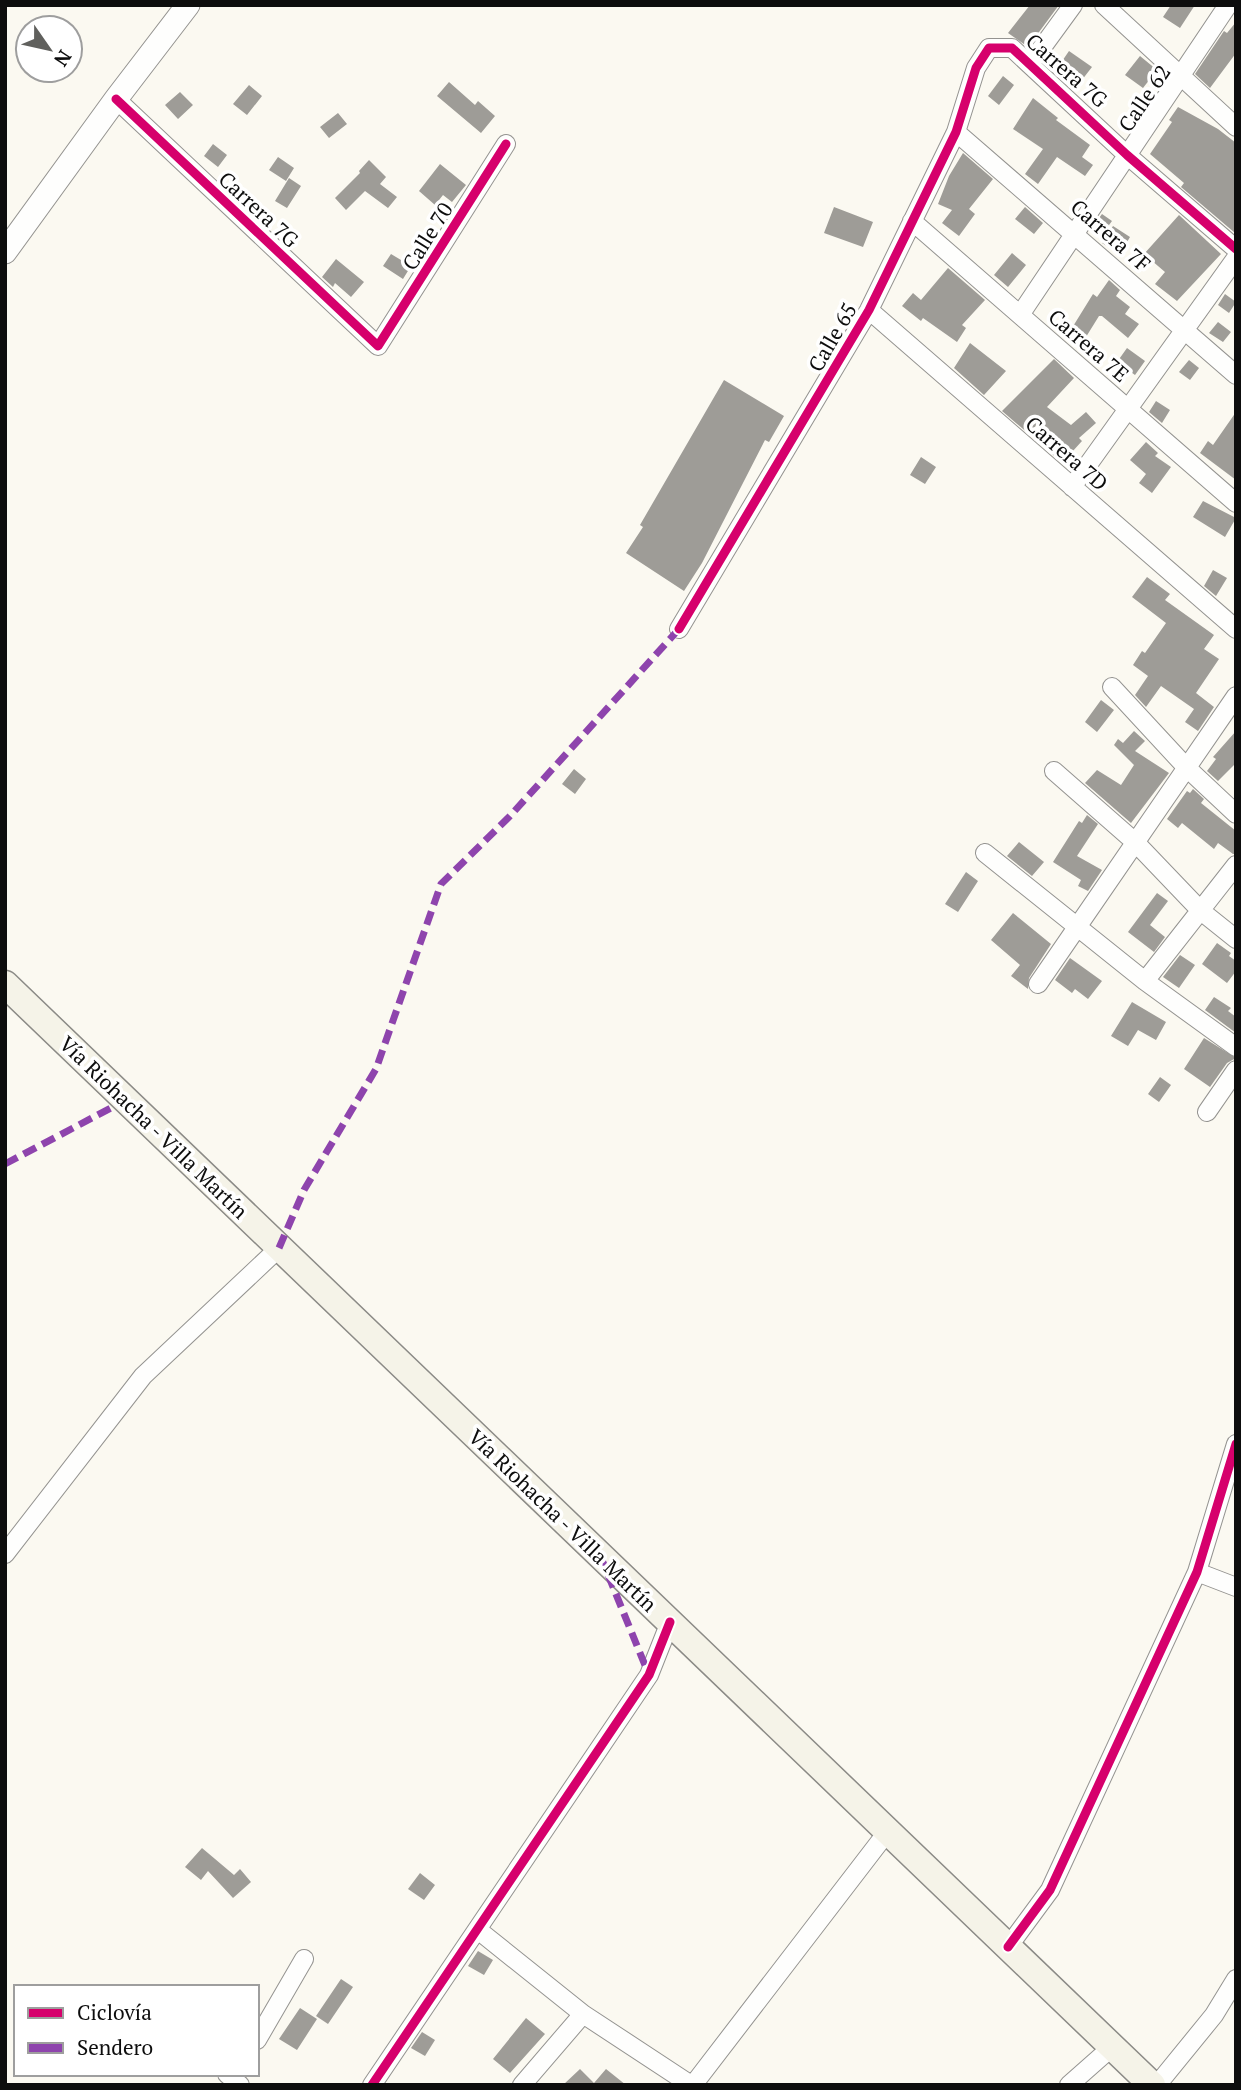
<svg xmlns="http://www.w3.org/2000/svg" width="1241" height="2090" font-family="'PT Serif',serif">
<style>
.building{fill:#9e9c97}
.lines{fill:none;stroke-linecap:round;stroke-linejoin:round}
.minor-casing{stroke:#949390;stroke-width:20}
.tertiary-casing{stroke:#949390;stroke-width:25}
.secondary-casing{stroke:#8b8a86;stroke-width:29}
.minor{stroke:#fefefd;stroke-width:18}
.tertiary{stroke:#fefefd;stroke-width:23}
.secondary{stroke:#f5f3e8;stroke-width:26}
.quiet{stroke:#8e44ad;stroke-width:7;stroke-dasharray:14 7;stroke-linecap:butt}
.cycleway-casing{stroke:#fff;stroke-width:13}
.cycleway{stroke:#d6006c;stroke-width:9}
.labels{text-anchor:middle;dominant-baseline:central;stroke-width:7;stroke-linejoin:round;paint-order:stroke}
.street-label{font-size:21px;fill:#0d0d0d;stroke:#fff}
</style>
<rect width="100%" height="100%" fill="#fbf9f1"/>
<path class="building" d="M1030,5H1059L1028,47L1008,33Z
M1171,5H1195L1180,28L1163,17Z
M1236,22V53L1210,88L1195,74L1224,31L1227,33Z
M1069,51L1092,67L1078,85L1056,70Z
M1140,56L1157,70L1143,88L1125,75Z
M1003,76L1014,85L999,105L988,96Z
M449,82L475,105L478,101L495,116L481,133L437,96Z
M249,85L262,96L247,115L233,104Z
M180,92L193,105L178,119L165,105Z
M1033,98L1058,118L1056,120L1090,145L1082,157L1093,165L1085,176L1057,157L1038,184L1025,174L1043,149L1013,129Z
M1178,107L1218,129L1236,143L1235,233L1181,187L1184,183L1150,154L1172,122L1169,120Z
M338,113L347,124L329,138L320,127Z
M213,144L227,155L218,167L204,156Z
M963,153L993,179L969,209L975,214L959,236L942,223L952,210L938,204L949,176Z
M278,157L294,168L286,181L269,170Z
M369,160L386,177L380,184L397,197L388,208L365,191L346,210L335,198L360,173L359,171Z
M440,164L466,185L452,202L443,195L435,205L419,191Z
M289,178L301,186L287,208L275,201Z
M834,207L873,222L863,247L824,233Z
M1025,207L1043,223L1034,234L1015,219Z
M1102,214L1112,221L1103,233L1093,226Z
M1179,215L1221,254L1177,301L1155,284L1165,272L1144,254Z
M1113,226L1130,237L1120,254L1102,243Z
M1012,253L1026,265L1008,287L994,275Z
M391,254L411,266L403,279L383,266Z
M336,259L364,282L351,297L335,283L333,287L322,277Z
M948,268L985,300L962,325L966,328L957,342L923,318L921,321L902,306L913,293L921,300Z
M1109,280L1120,290L1116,296L1130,307L1125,314L1139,324L1128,338L1102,316H1099L1081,345L1067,336L1093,294L1097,297Z
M1225,294L1236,302L1229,313L1218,305Z
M1218,322L1231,332L1223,342L1209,333Z
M970,343L1006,371L984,395L954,368Z
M1127,348L1145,361L1135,375L1117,362Z
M1054,359L1074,378L1047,407L1071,425L1086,412L1096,423L1079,438L1082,441L1062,463L1052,454L1060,439L1038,423L1029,434L1002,411Z
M1189,360L1199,368L1190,380L1179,372Z
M724,380L784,416L769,442L765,440L702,563L684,591L626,553L643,527L640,525Z
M1156,401L1170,410L1162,423L1149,412Z
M1236,412V480L1200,453L1208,441L1213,445Z
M1146,442L1158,453L1155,456L1171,467L1152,493L1139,483L1146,474L1130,460Z
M921,457L936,467L925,484L910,475Z
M1203,501L1236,518L1225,537L1193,517Z
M1213,570L1227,578L1216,596L1204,586Z
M1147,577L1170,594L1165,600L1214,635L1204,649L1219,659L1196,693L1214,707L1198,731L1185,722L1194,709L1161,686L1146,707L1135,695L1148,676L1133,665L1142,651L1145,653L1166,623L1132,597Z
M1101,700L1114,710L1097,732L1085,722Z
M1134,731L1145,741L1135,751L1169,773L1131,823L1085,783L1097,770L1121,785L1134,765L1114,745L1118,739L1123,743Z
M1236,731V763L1218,781L1207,771L1216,759L1213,757Z
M574,769L586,779L575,794L562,784Z
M1193,789L1204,799L1201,803L1236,831V854H1233L1218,843L1214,849L1182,823L1178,828L1167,819L1187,791L1190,793Z
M1087,815L1098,824L1077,856L1102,870L1088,891L1078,886L1081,880L1053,862L1079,821L1082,823Z
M1019,842L1044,862L1032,876L1007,856Z
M966,872L978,881L958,912L945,904Z
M1157,893L1168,901L1150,925L1165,937L1154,952L1128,932Z
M1013,913L1051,944L1029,978L1028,989L1011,976L1020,965L991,940Z
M1217,943L1231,953L1229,956L1236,961V971L1227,983L1202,964Z
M1180,955L1195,965L1179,988L1163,977Z
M1070,958L1102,981L1088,999L1075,989L1072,993L1055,980Z
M1214,997L1231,1008L1228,1011L1236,1017V1033L1205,1010Z
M1132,1002L1166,1022L1156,1040L1138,1030L1128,1046L1111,1036Z
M1204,1038L1236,1058L1227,1063L1210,1087L1184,1069Z
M1160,1077L1171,1085L1159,1102L1148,1094Z
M202,1848L234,1875L240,1869L251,1882L233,1898L208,1871L201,1880L185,1867Z
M420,1873L435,1885L424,1900L408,1889Z
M478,1951L493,1960L484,1975L468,1966Z
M341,1979L353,1987L328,2024L316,2016Z
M300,2008L317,2019L297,2050L279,2039Z
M526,2018L545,2034L510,2073L493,2059Z
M422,2032L435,2040L425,2056L411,2048Z
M580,2069L594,2083L606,2069L626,2085H563Z"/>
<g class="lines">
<g class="minor-casing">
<path id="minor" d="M1104,5L1236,127
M1030,64L1073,5
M116,99L378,346L506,144
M956,132L1236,375
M912,221L1236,503
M869,310L1236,629
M1020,315L1228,5
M1072,487L1236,258
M679,629L869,310L956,132L976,68L989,48H1012L1127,155L1236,249
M1112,687L1187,768L1236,814
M1054,771L1135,842L1201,911L1236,939
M985,853L1145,981L1236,1047
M1145,981L1236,865
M1038,984L1236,696
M1207,1112L1236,1070
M5,1554L143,1376L279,1248
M1197,1572L1236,1587
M478,1930L583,2014L691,2085
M1008,1947L1050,1890L1197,1572L1236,1444
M257,2040L304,1959
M227,2074L240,2085
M372,2085L649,1675L670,1622
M522,2085L583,2014
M693,2085L888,1831
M1069,2085L1112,2047
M1157,2085L1214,2015L1236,1979"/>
</g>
<g class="tertiary-casing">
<path id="tertiary" d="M5,252L116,99L188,5"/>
</g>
<g class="secondary-casing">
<path id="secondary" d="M5,984L1152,2085"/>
</g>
<use href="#minor" class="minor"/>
<use href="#tertiary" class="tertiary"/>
<use href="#secondary" class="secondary"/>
<path class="quiet" d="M5,1164L126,1100
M279,1248L304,1190L376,1069L441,884L510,816L679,629
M600,1555L649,1675"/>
<g class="cycleway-casing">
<path id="cycleway" d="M116,99L378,346L506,144
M679,629L869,310L956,132L976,68L989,48H1012L1127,155L1236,249
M1008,1947L1050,1890L1197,1572L1236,1444
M372,2085L649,1675L670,1622"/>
</g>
<use href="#cycleway" class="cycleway"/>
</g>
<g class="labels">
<g class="street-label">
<text transform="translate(1067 70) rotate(41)">Carrera 7G</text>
<text transform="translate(1144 98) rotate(-56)">Calle 62</text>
<text transform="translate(259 209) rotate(43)">Carrera 7G</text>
<text transform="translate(1111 235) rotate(41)">Carrera 7F</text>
<text transform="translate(427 236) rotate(-58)">Calle 70</text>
<text transform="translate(832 337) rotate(-60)">Calle 65</text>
<text transform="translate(1089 345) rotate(41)">Carrera 7E</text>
<text transform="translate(1067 453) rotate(41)">Carrera 7D</text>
<text transform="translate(154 1127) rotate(44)">Vía Riohacha - Villa Martín</text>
<text transform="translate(563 1520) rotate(44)">Vía Riohacha - Villa Martín</text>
</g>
</g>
<rect width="1241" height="2090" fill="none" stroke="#0d0d0d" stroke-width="14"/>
<rect x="14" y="1985" width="245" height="91" fill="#ffffff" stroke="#9e9e9e" stroke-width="2"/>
<rect x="28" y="2008" width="35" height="10" fill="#d6006c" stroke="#9e9e9e" stroke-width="2"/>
<text x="77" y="2020" font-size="21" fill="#0d0d0d">Ciclovía</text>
<rect x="28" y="2043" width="35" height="10" fill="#8e44ad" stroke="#9e9e9e" stroke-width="2"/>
<text x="77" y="2055" font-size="21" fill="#0d0d0d">Sendero</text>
<g transform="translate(49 49) rotate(124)"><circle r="33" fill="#ffffff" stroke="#9e9e9e" stroke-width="2"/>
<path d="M0-5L12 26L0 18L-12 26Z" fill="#60605d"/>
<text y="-10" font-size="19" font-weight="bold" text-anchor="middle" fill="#0d0d0d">N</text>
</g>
</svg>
